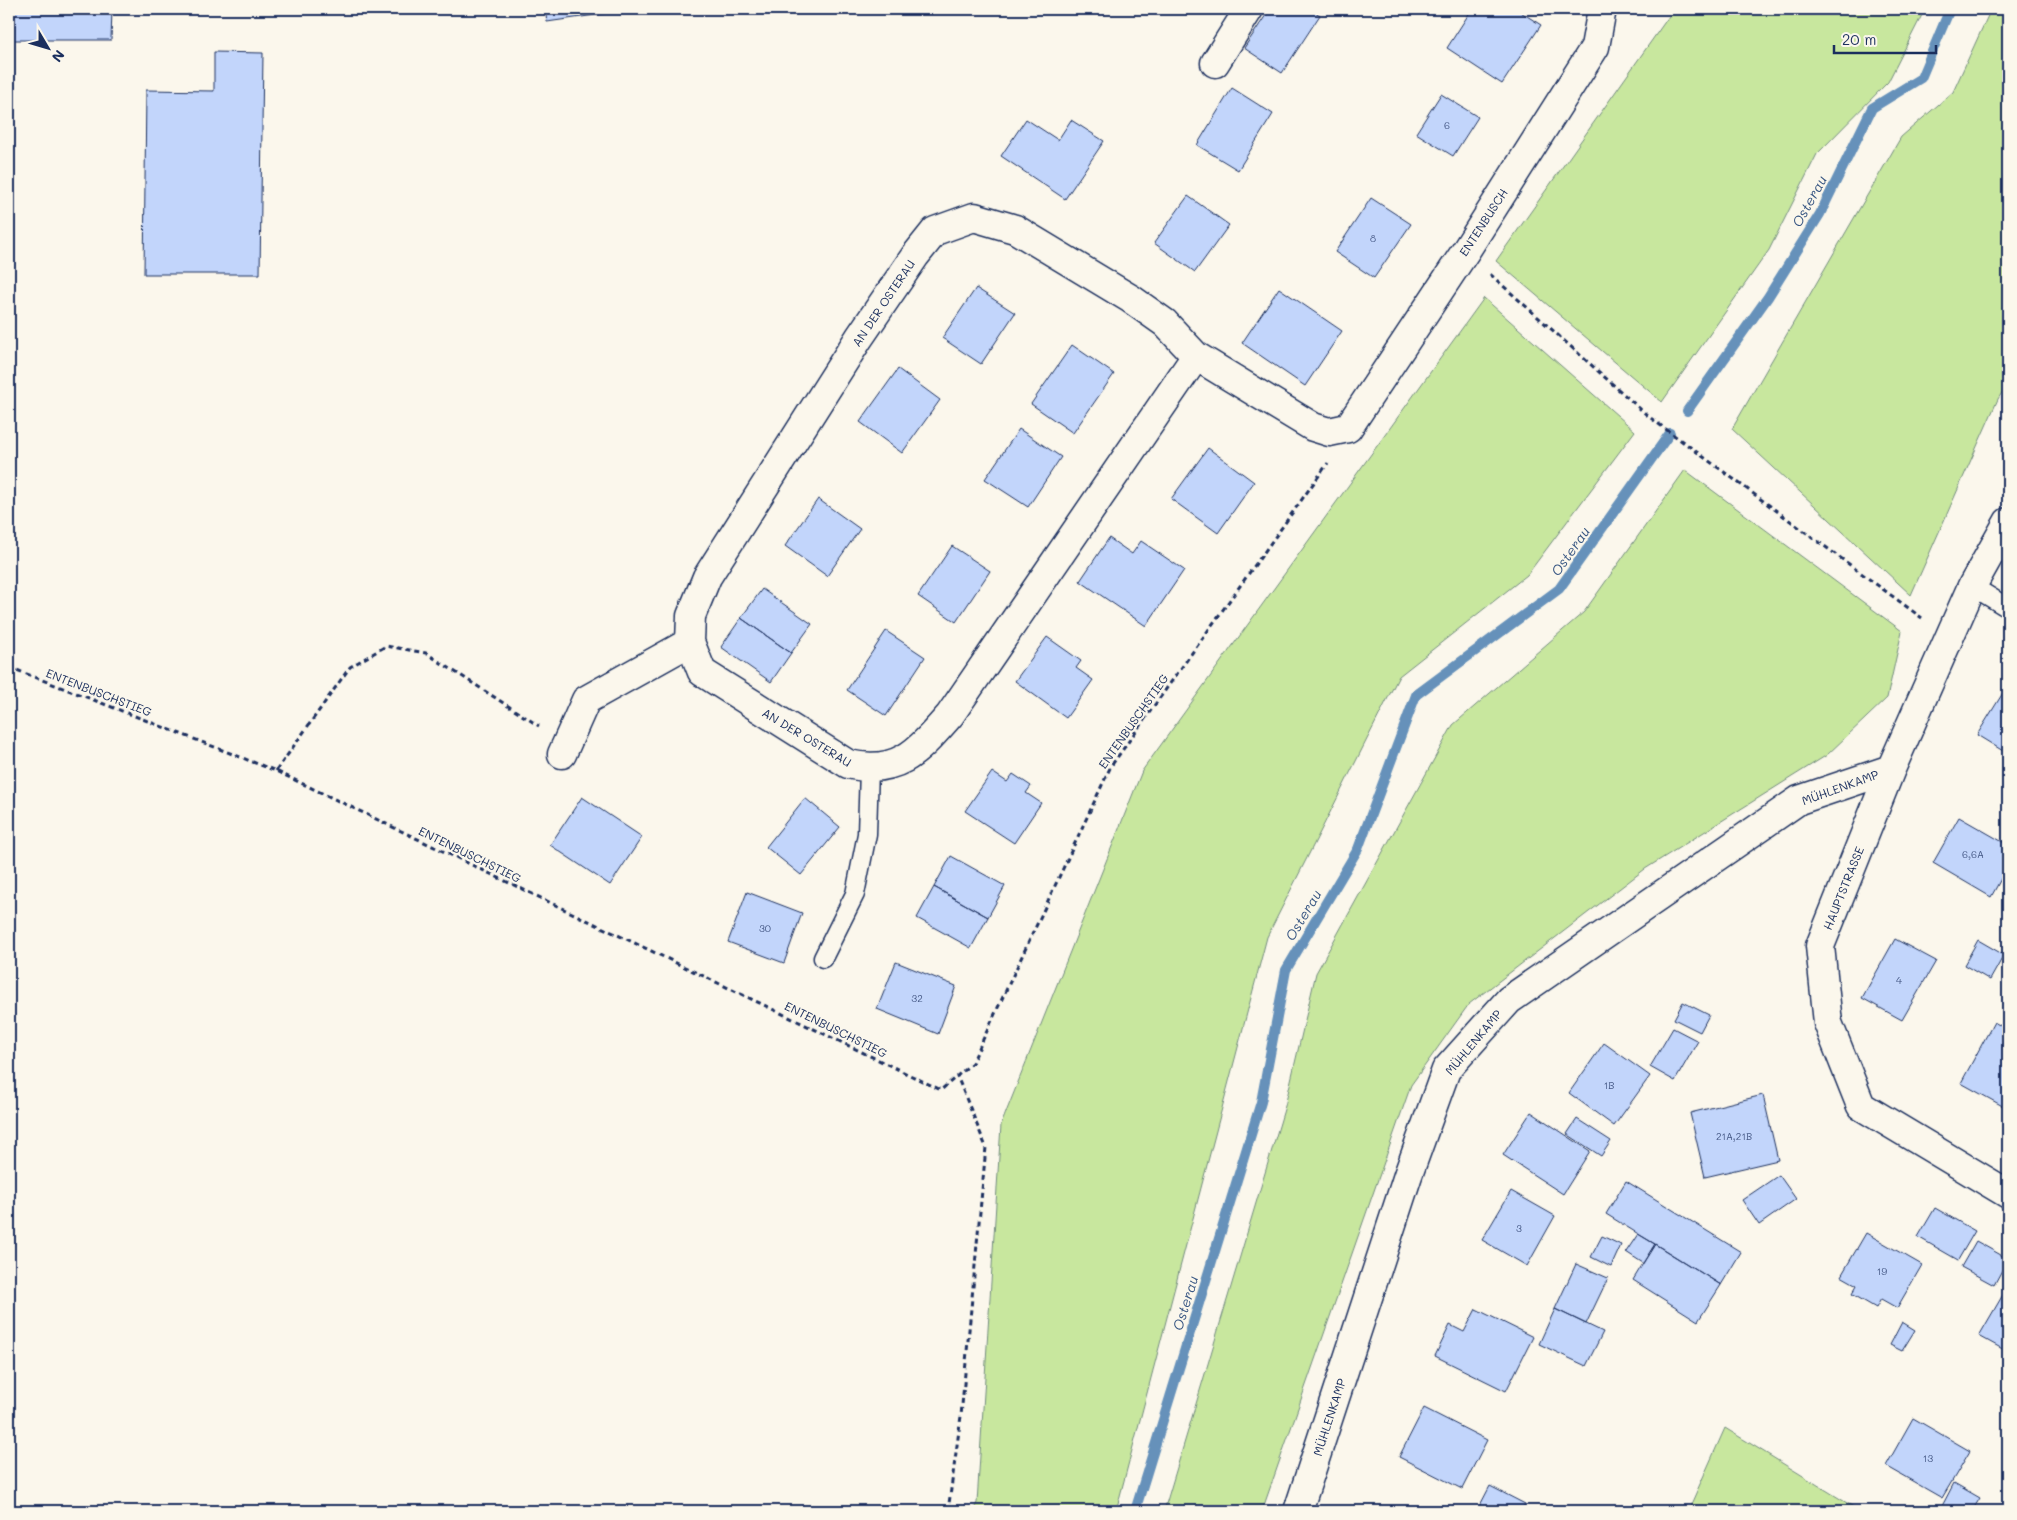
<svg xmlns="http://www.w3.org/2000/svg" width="2017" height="1520" font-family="Mali,sans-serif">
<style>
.green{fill:#c8e79e;stroke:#728b7e}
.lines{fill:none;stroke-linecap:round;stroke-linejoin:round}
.stream{stroke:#6691ba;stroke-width:10}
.building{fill:#c2d5fb;stroke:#1b2f5e}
.service-casing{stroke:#1b2f5e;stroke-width:21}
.minor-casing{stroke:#1b2f5e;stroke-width:31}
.path{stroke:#1b2f5e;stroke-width:3;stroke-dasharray:5 4;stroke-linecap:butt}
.service{stroke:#fbf7ec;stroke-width:18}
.minor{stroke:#fbf7ec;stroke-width:28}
.labels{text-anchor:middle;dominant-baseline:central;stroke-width:4;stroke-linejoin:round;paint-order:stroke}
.number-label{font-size:10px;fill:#455885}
.street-label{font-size:12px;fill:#1b2f5e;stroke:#fbf7ec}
.water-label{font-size:14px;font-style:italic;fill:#3a5884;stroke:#fbf7ec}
</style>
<rect width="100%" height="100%" fill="#fbf7ec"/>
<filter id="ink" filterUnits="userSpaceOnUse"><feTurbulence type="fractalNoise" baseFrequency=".02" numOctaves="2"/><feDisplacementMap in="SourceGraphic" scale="10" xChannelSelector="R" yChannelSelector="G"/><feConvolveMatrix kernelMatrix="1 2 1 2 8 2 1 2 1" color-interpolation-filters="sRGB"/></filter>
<g filter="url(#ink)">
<path class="green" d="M1674,9H1925L1888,82L1817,154L1769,250L1662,402L1496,261Z
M1991,9H2008V383L1998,399L1911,595L1732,429L1901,137L1953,92Z
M1484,298L1635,431L1527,575L1399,676L1267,937L1116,1511H973L977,1503L1001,1125L1142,771Z
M1685,470L1902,631L1887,698L1827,755L1645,869L1469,1004L1411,1085L1262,1511H1164L1285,1106L1316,973L1453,725L1584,612Z
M1725,1428L1860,1511H1688Z"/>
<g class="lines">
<path class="stream" d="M1687,411L1768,297L1820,214L1872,108L1921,78L1950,9
M1135,1511L1261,1102L1286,970L1358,849L1416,695L1559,589L1670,433"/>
</g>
<path class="building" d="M12,9H112L111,40H12Z
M545,9H630V10L547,22Z
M1270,9H1310L1320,15L1282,73L1244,48Z
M1472,9H1516L1541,25L1502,84L1447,48Z
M214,52L263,53L260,274H144L146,90L214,91Z
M1232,88L1273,114L1238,170L1197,145Z
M1441,94L1478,117L1453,156L1416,133Z
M1026,119L1058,140L1071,120L1104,141L1065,199L1001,156Z
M1188,196L1229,225L1195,272L1154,243Z
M1371,198L1411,224L1374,278L1335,252Z
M976,288L1015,313L981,364L942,338Z
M1279,288L1342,331L1305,386L1242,343Z
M1072,345L1114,374L1073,433L1031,404Z
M898,369L940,400L902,453L860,422Z
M1019,429L1061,457L1028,507L985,479Z
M1208,448L1254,482L1218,533L1171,499Z
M818,499L860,529L827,576L785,546Z
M1109,538L1132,554L1141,541L1184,570L1146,626L1080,581Z
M952,546L990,571L956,622L918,596Z
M762,589L812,624L791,653L741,618Z
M741,618L791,653L771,682L721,647Z
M886,631L925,657L886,716L847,690Z
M1047,637L1081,661L1076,668L1093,680L1066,718L1015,681Z
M2006,688L2008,690V754L1977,735Z
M992,772L1007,782L1013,774L1031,786L1026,793L1041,803L1014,843L965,811Z
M582,797L642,837L610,885L550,845Z
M805,798L840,827L801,875L766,847Z
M1959,817L2008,845V880L2002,877L1991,897L1933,863Z
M951,856L1005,886L988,917L934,887Z
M934,887L988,917L971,948L917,918Z
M747,892L802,913L784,963L728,942Z
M1895,939L1936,961L1902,1020L1862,998Z
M1978,940L2004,955L1990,980L1964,965Z
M896,962L956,986L938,1034L877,1009Z
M1683,1002L1709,1015L1700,1032L1674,1019Z
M1994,1022L2008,1030V1109L1961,1083Z
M1673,1028L1698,1041L1675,1081L1650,1067Z
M1604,1043L1650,1076L1614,1126L1569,1093Z
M1763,1095L1778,1160L1705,1177L1690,1113Z
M1531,1112L1590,1151L1563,1194L1503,1155Z
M1577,1119L1611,1141L1601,1156L1567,1134Z
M1779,1175L1796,1199L1759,1225L1742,1200Z
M1626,1181L1741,1252L1721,1285L1606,1214Z
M1511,1191L1555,1216L1527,1266L1482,1240Z
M1935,1208L1975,1231L1958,1260L1918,1237Z
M1866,1233L1922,1265L1897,1308L1881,1299L1876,1308L1852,1294L1857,1285L1841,1276Z
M1638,1234L1655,1244L1643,1263L1626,1252Z
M1602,1236L1621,1245L1611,1267L1591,1257Z
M1976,1241L2008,1259L1994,1285L1961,1267Z
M1655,1244L1721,1285L1698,1321L1633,1280Z
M1576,1264L1608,1278L1586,1324L1555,1309Z
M2008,1286V1352L1979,1336Z
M1476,1309L1533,1337L1506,1391L1435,1356L1450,1325L1464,1332Z
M1555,1309L1603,1332L1586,1366L1539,1344Z
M1902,1322L1915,1330L1902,1351L1890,1345Z
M1424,1408L1487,1440L1462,1489L1399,1457Z
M1913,1418L1970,1451L1942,1498L1886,1466Z
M1954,1483L1980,1498L1972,1511H1948L1941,1508Z
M1490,1486L1525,1504L1521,1511H1477Z"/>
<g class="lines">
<g class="service-casing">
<path id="service" d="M1972,586L2008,608
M823,958L855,894L867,834L869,769"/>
</g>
<g class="minor-casing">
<path id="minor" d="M1215,63L1249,9
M1196,356L950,715C919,750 899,776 848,764L702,672L690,642L691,616L707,577L859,338L915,256L935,231L974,217L1015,229L1131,299L1165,323L1196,356L1313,427L1329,432L1348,428L1465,252L1595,47L1602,9
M2008,522L1972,586L1891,769L1820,946L1828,1023L1861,1106L2008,1194
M562,754L586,700L690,642
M1298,1511L1408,1175L1446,1070L1509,1000L1799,800L1891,769"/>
</g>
<path class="path" d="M1490,274L1648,416L1922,618
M9,667L276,771L941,1090L972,1063L1111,766L1328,463
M276,771L350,667L386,646L426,653L539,726
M948,1511L961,1416L986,1147L957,1076"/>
<use href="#service" class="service"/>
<use href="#minor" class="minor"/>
</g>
</g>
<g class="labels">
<g class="number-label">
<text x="1447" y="125">6</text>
<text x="1373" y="238">8</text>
<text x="1973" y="854">6,6A</text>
<text x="765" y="928">30</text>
<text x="1899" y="980">4</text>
<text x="917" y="998">32</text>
<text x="1609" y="1085">1B</text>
<text x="1734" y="1136">21A,21B</text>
<text x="1519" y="1228">3</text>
<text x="1882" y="1271">19</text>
<text x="1928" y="1458">13</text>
</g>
<g class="street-label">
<text transform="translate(1483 222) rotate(-57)">ENTENBUSCH</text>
<text transform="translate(883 303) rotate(-56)">AN DER OSTERAU</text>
<text transform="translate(99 692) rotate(21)">ENTENBUSCHSTIEG</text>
<text transform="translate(1133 721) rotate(-55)">ENTENBUSCHSTIEG</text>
<text transform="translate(807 737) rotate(31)">AN DER OSTERAU</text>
<text transform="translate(1840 787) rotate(-20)">MÜHLENKAMP</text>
<text transform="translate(470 854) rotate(26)">ENTENBUSCHSTIEG</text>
<text transform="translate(1843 888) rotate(-68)">HAUPTSTRASSE</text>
<text transform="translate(836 1029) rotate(26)">ENTENBUSCHSTIEG</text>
<text transform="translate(1473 1042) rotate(-50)">MÜHLENKAMP</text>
<text transform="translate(1329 1417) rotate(-72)">MÜHLENKAMP</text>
</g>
<g class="water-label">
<text transform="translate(1809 201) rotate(-61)">Osterau</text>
<text transform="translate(1570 551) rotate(-55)">Osterau</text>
<text transform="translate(1303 915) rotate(-59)">Osterau</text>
<text transform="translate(1185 1303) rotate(-73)">Osterau</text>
</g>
</g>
<rect width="2017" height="1520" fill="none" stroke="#fbf7ec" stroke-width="30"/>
<rect x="15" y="15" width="1987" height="1490" fill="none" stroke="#1b2f5e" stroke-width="2" filter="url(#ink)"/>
<g transform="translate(48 48) rotate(128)" stroke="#fbf7ec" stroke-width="4" paint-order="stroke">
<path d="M0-4L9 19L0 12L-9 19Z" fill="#1b2f5e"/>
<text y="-8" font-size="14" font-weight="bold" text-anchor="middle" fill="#1b2f5e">N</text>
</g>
<path d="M1834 45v8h102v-8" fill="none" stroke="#1b2f5e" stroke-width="2.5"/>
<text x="1842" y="45" font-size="15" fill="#1b2f5e" stroke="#fbf7ec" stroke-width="4" paint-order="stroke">20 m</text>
</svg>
